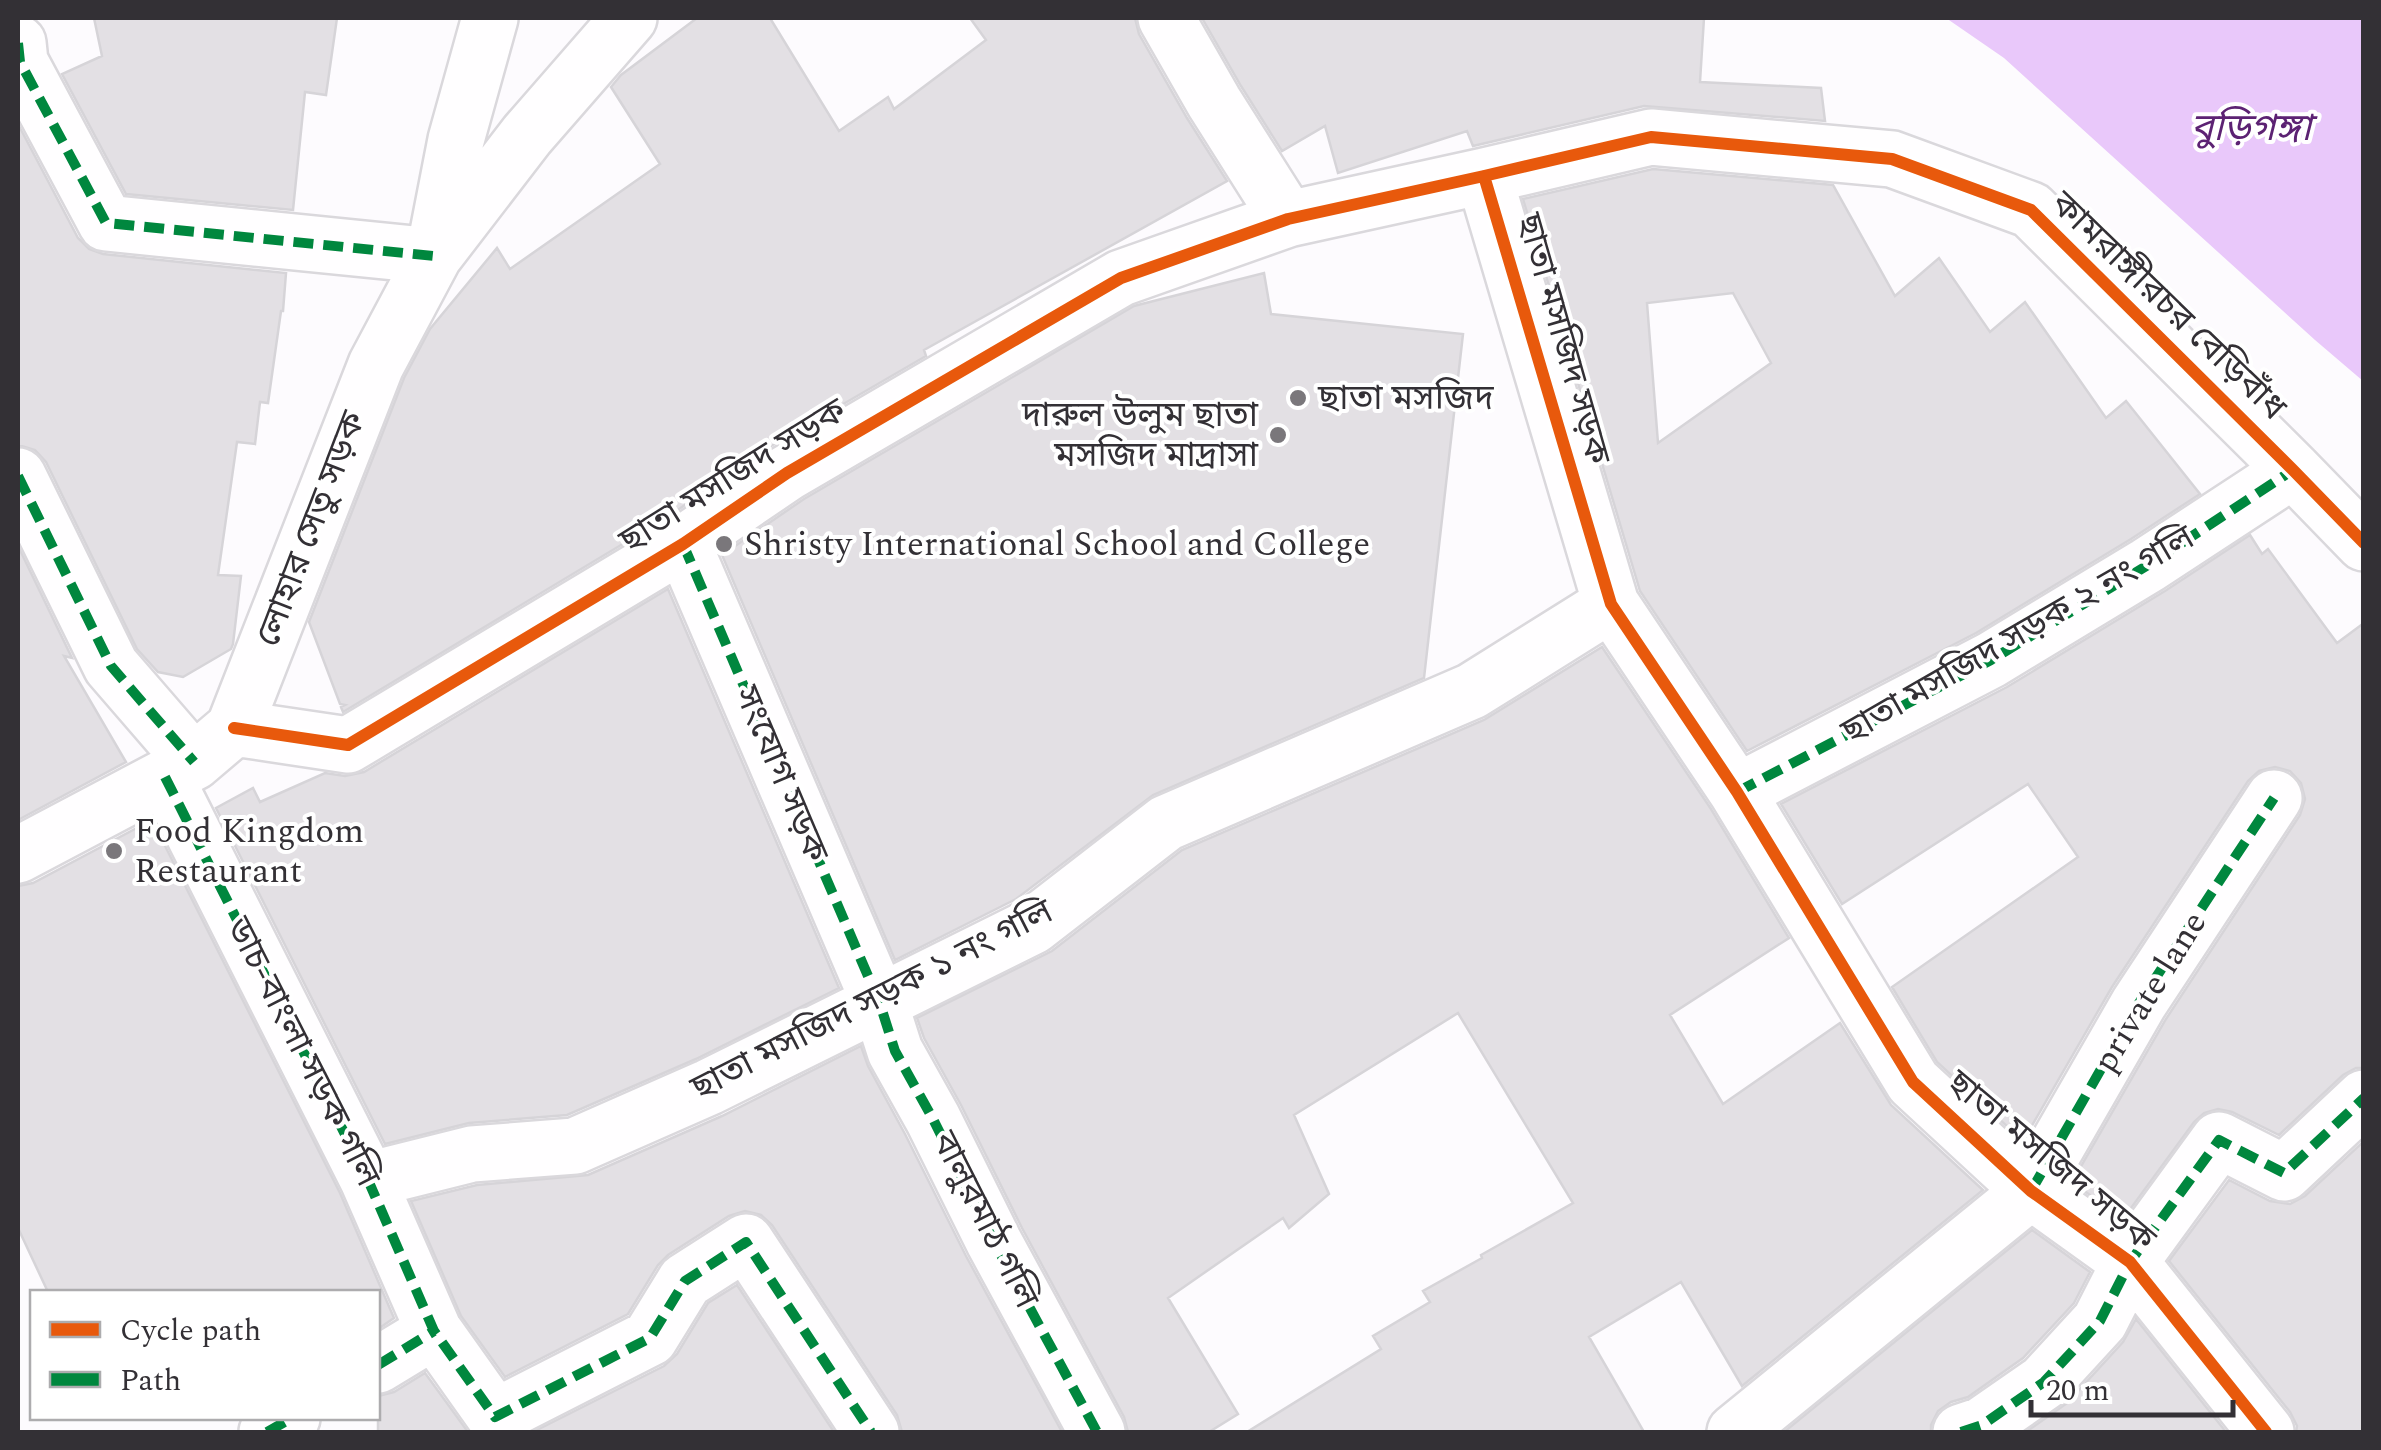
<svg xmlns="http://www.w3.org/2000/svg" width="2381" height="1450" font-family="Spectral,'Noto Sans Bengali',serif">
<style>
.water{fill:#e9c8fa}
.building{fill:#e3e0e4;stroke:#d6d4d8;stroke-width:2.5;fill-rule:evenodd}
.lines{fill:none;stroke-linecap:round;stroke-linejoin:round}
.minor-casing{stroke:#dad8dc;stroke-width:60}
.minor{stroke:#fffeff;stroke-width:55}
.quiet{stroke:#00873e;stroke-width:10;stroke-dasharray:20 10;stroke-linecap:butt}
.cycleway-casing{stroke:#fff;stroke-width:19}
.cycleway{stroke:#e8590c;stroke-width:12}
.poi-dot{fill:#7a777b;stroke:#fff;stroke-width:4}
.labels{text-anchor:middle;dominant-baseline:central;stroke-width:8;stroke-linejoin:round;paint-order:stroke}
.street-label{font-size:35px;fill:#333035;stroke:#fff}
.poi-label{font-size:35px;fill:#333035;stroke:#fff;text-anchor:start}
.water-label{font-size:38px;font-style:italic;fill:#5c2273;stroke:#fff}
</style>
<rect width="100%" height="100%" fill="#fdfbfe"/>
<path class="water" d="M1946,18H2363V381L2315,340L2004,58Z"/>
<path class="building" d="M94,18H337L326,95L305,92L293,210L126,194L62,74L102,56Z
M697,18H770L839,131L888,97L894,109L986,40L970,18H1135L1139,34L1187,118L1227,181L924,350L926,356L771,446L666,518L343,712L341,707L345,705L340,704L309,622L404,378L430,329L497,248L510,269L660,164L611,87L621,75Z
M1202,18H1704L1700,82L1821,88L1825,121L1644,106L1473,146L1467,131L1338,173L1325,126L1282,151L1241,86Z
M18,124L78,238L89,249L103,254L286,273L283,311H281L268,403L260,402L255,444L237,442L218,575L241,576L233,644L231,649L183,677L158,672L137,649L46,462L35,450L18,445Z
M1653,169L1833,185L1895,296L1939,258L1990,332L2025,302L2106,418L2126,401L2200,494L2131,539L1976,633L1747,751L1640,591L1523,199ZM1733,293L1771,363L1658,443L1647,303Z
M1264,273L1271,314L1463,334L1424,678L1153,795L1016,899L895,960L722,555L804,499L1134,306Z
M2250,535L2262,554L2268,549L2337,643L2364,623V1068H2356L2343,1075L2279,1135L2232,1112L2218,1109L2204,1113L2194,1122L2123,1219L2072,1182L2166,1019L2300,815L2305,799L2301,783L2290,771L2275,767L2259,771L2248,781L2112,987L2023,1141L1937,1062L1892,987L2078,857L2028,784L1842,904L1781,804L2007,687L2165,591Z
M18,546L72,658L64,656L126,762L18,820Z
M668,589L839,988L696,1059L567,1115L469,1123L385,1144L216,808L253,788L260,802L325,773L345,776L364,772Z
M1602,647L1711,809L1789,938L1670,1015L1723,1104L1840,1023L1891,1105L1983,1190L1742,1386L1681,1282L1589,1337L1644,1432H1247L1381,1349L1373,1336L1430,1302L1423,1291L1482,1258L1481,1255L1573,1203L1458,1013L1294,1115L1329,1194L1289,1228L1283,1218L1168,1298L1238,1414L1209,1432H1128L1124,1417L1022,1228L961,1105L924,1038L917,1018L1052,951L1182,850L1484,720Z
M152,820L340,1193L394,1318L378,1329V1292H48L18,1228V886L33,883Z
M861,1046L868,1066L905,1134L966,1256L1062,1432H902L897,1415L772,1225L761,1215L745,1211L729,1216L668,1255L658,1265L628,1314L505,1377L461,1316L411,1201L477,1185L588,1175L722,1116Z
M2364,1141V1432H2296L2297,1426L2290,1412L2169,1261L2229,1180L2270,1201L2290,1204L2305,1196Z
M2032,1230L2090,1272L2074,1303L2023,1358L1968,1397L1951,1402L1938,1411L1931,1425V1432H1784Z
M737,1285L834,1432H533L664,1366L677,1354L708,1303Z
M2136,1319L2226,1432H2026L2067,1403L2123,1342Z
M425,1373L468,1432H378V1396L394,1392Z"/>
<g class="lines">
<g class="minor-casing">
<path id="minor" d="M1166,18L1214,102L1288,219
M18,43L20,62L106,223L434,256
M1484,176L1611,604L1737,792L1913,1082L2031,1191L2130,1262L2266,1432
M436,243L456,140L490,18
M18,476L111,666L194,762
M683,544L880,1004L895,1051L933,1119L994,1242L1097,1432
M234,728L348,745L683,544L787,473L1121,278L1288,219L1484,176L1651,137L1892,159L2031,210L2293,470L2364,543
M165,777L368,1180L434,1331L495,1417L650,1338L685,1281L746,1242L871,1432
M1737,792L1991,660L2148,565L2293,470
M18,855L194,762L234,728L376,365L434,256L527,135L629,18
M368,1180L472,1154L575,1146L709,1087L1033,926L1166,823L1472,691L1611,604
M378,1365L434,1331
M267,1432L292,1418
M1735,1432L2031,1191L2139,1003L2274,798
M1961,1432L1982,1425L2044,1382L2100,1321L2130,1262L2219,1140L2284,1173L2364,1098"/>
</g>
<use href="#minor" class="minor"/>
<path class="quiet" d="M18,43L20,62L106,223L434,256
M18,476L111,666L194,762
M683,544L880,1004L895,1051L933,1119L994,1242L1097,1432
M165,777L368,1180L434,1331L495,1417L650,1338L685,1281L746,1242L871,1432
M1737,792L1991,660L2148,565L2293,470
M2031,1191L2139,1003L2274,798
M378,1365L434,1331
M267,1432L292,1418
M1961,1432L1982,1425L2044,1382L2100,1321L2130,1262L2219,1140L2284,1173L2364,1098"/>
<g class="cycleway-casing">
<path id="cycleway" d="M1484,176L1611,604L1737,792L1913,1082L2031,1191L2130,1262L2266,1432
M234,728L348,745L683,544L787,473L1121,278L1288,219L1484,176L1651,137L1892,159L2031,210L2293,470L2364,543"/>
</g>
<use href="#cycleway" class="cycleway"/>
</g>
<g class="poi-dot">
<circle cx="1298" cy="398" r="10"/>
<circle cx="1278" cy="435" r="10"/>
<circle cx="724" cy="544" r="10"/>
<circle cx="114" cy="851" r="10"/>
</g>
<g class="labels">
<g class="street-label">
<text transform="translate(2168 306) rotate(44)">কামরাঙ্গীরচর বেড়িবাঁধ</text>
<text transform="translate(1563 339) rotate(74)">ছাতা মসজিদ সড়ক</text>
<text transform="translate(733 476) rotate(-32)">ছাতা মসজিদ সড়ক</text>
<text transform="translate(311 529) rotate(-69)">লোহার সেতু সড়ক</text>
<text transform="translate(2018 635) rotate(-30)">ছাতা মসজিদ সড়ক ২ নং গলি</text>
<text transform="translate(781 774) rotate(67)">সংযোগ সড়ক</text>
<text transform="translate(2150 992) rotate(-58)">private lane</text>
<text transform="translate(872 1000) rotate(-27)">ছাতা মসজিদ সড়ক ১ নং গলি</text>
<text transform="translate(303 1052) rotate(63)">ডাচ-বাংলা সড়ক গলি</text>
<text transform="translate(2051 1161) rotate(40)">ছাতা মসজিদ সড়ক</text>
<text transform="translate(985 1220) rotate(63)">বালুরমাঠ গলি</text>
</g>
<g class="poi-label">
<text x="1318" y="398">ছাতা মসজিদ</text>
<text x="1258" y="415" text-anchor="end">দারুল উলুম ছাতা<tspan x="1258" dy="40">মসজিদ মাদ্রাসা</tspan></text>
<text x="744" y="544">Shristy International School and College</text>
<text x="134" y="831">Food Kingdom<tspan x="134" dy="40">Restaurant</tspan></text>
</g>
<g class="water-label">
<text x="2251" y="129">বুড়িগঙ্গা</text>
</g>
</g>
<rect width="2381" height="1450" fill="none" stroke="#333035" stroke-width="40"/>
<rect x="30" y="1290" width="350" height="130" fill="#ffffff" stroke="#adacae" stroke-width="2.5"/>
<rect x="50" y="1322" width="50" height="15" fill="#e8590c" stroke="#adacae" stroke-width="2.5"/>
<text x="120" y="1340" font-size="30" fill="#333035">Cycle path</text>
<rect x="50" y="1372" width="50" height="15" fill="#00873e" stroke="#adacae" stroke-width="2.5"/>
<text x="120" y="1390" font-size="30" fill="#333035">Path</text>
<path d="M2031 1400v15h202v-15" fill="none" stroke="#333035" stroke-width="5"/>
<text x="2046" y="1400" font-size="30" fill="#333035" stroke="#ffffff" stroke-width="8" paint-order="stroke">20 m</text>
</svg>
